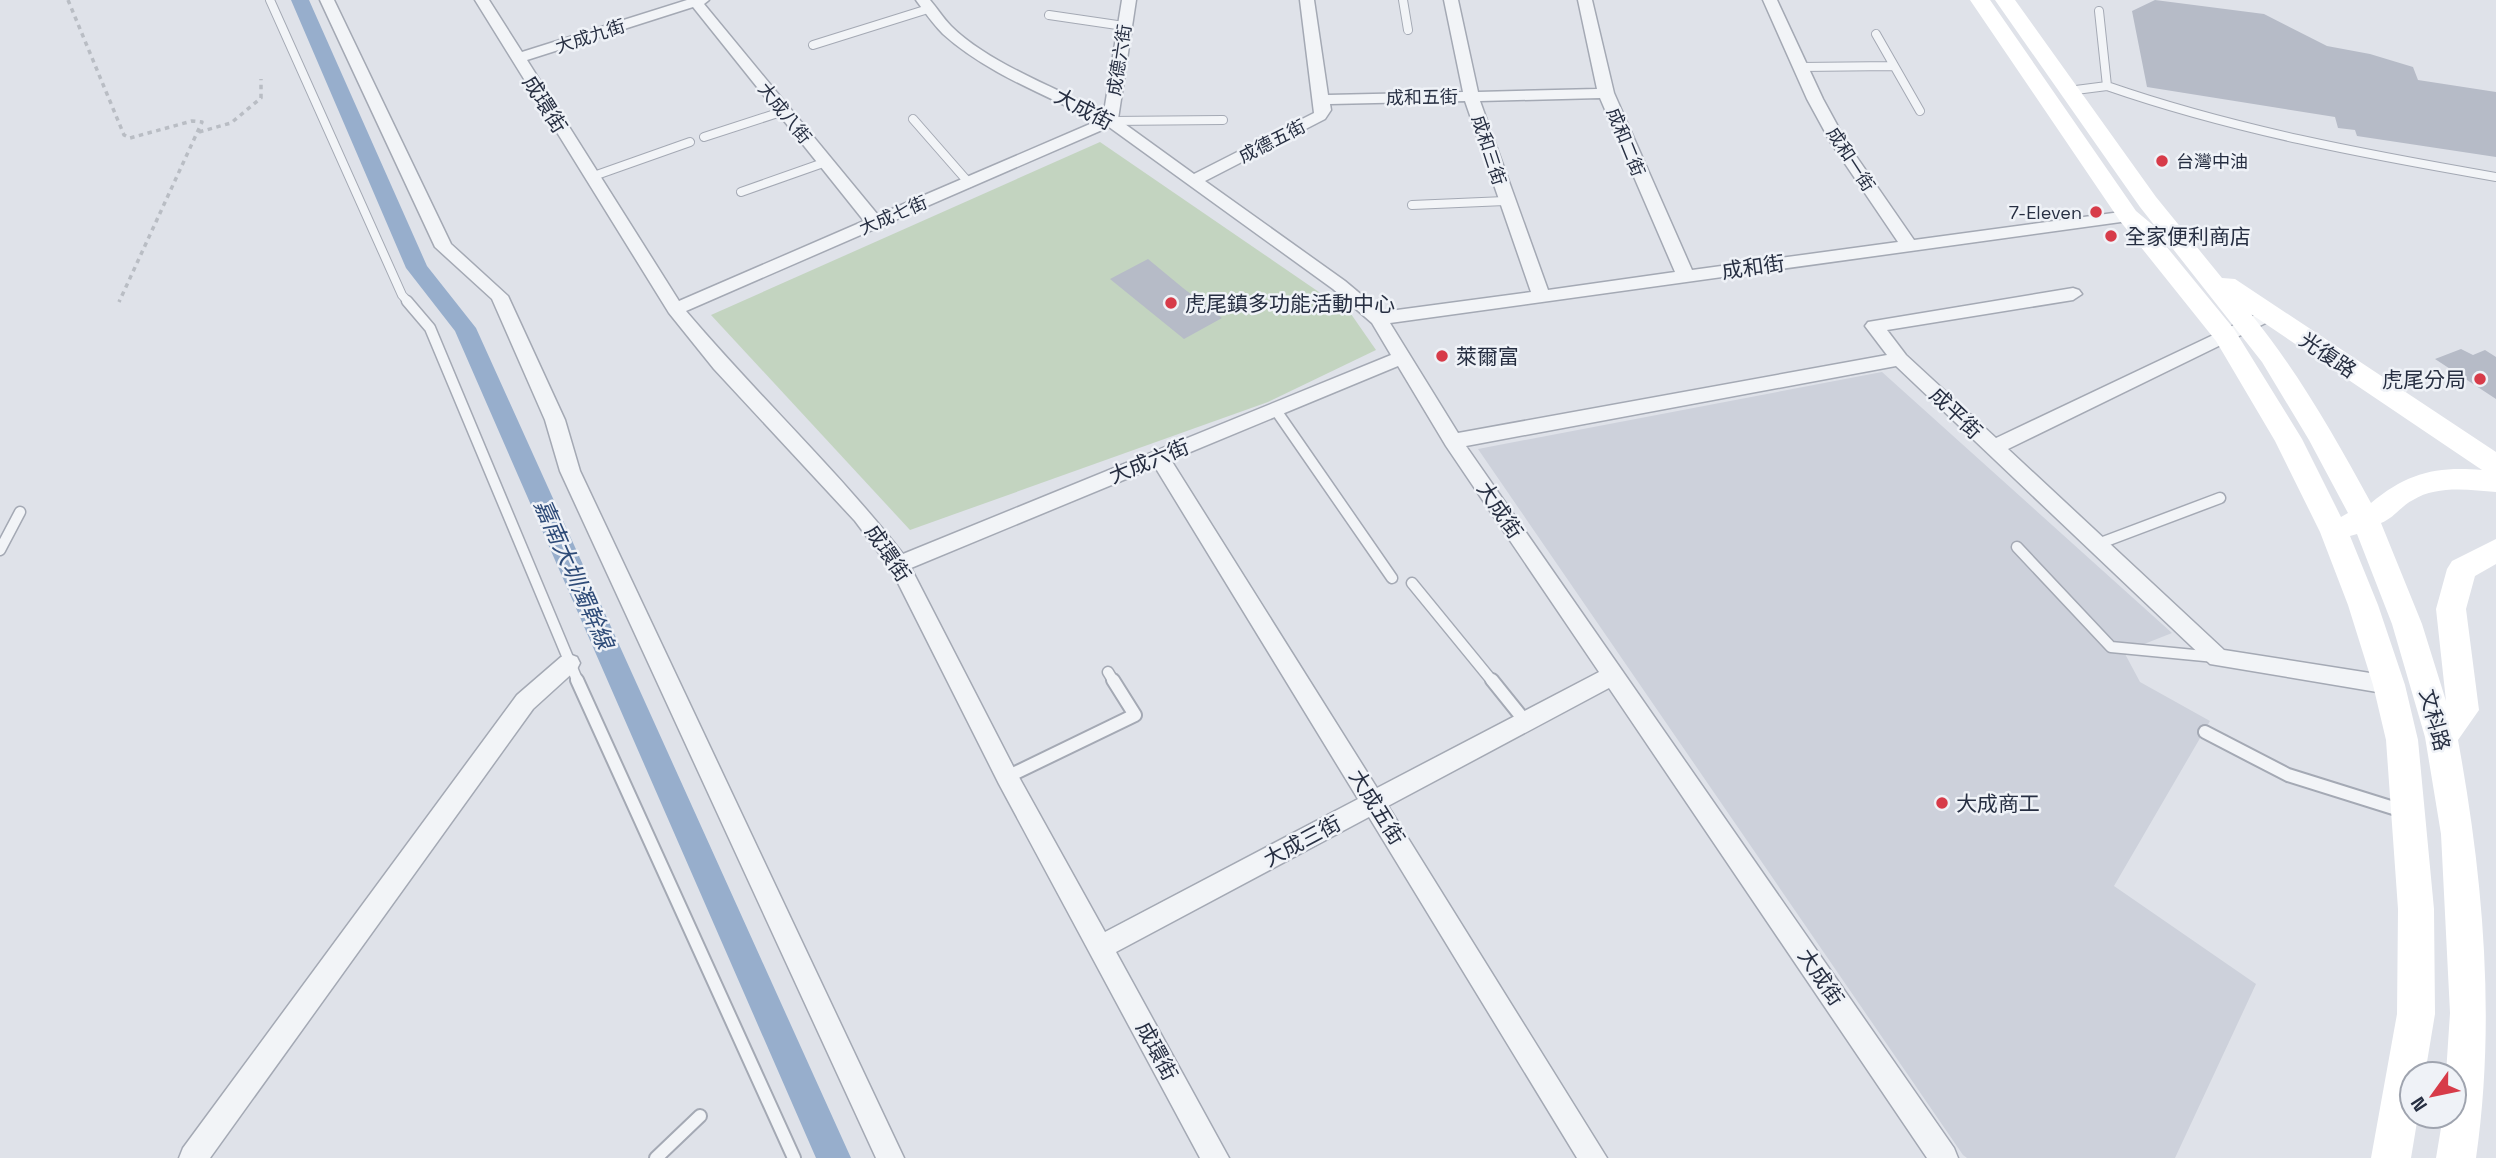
<svg xmlns="http://www.w3.org/2000/svg" width="2496" height="1158" font-family="'Space Grotesk','Noto Sans TC',sans-serif">
<style>
.built{fill:#cdd1db}
.green{fill:#c3d4c0}
.lines{fill:none;stroke-linecap:round;stroke-linejoin:round}
.canal{fill:#97aecc;fill-rule:evenodd}
.building{fill:#b6bbc7}
.lane-far2-casing{stroke:#a4a9b4;stroke-width:10}
.lane-far1-casing{stroke:#a4a9b4;stroke-width:13}
.lane-casing{stroke:#a4a9b4;stroke-width:16}
.street-casing{stroke:#a4a9b4;stroke-width:3}
.path{stroke:#b9bdc4;stroke-width:3.5;stroke-dasharray:4.5 4.5;stroke-linecap:butt}
.lane-far2{stroke:#f2f4f7;stroke-width:8}
.lane-far1{stroke:#f2f4f7;stroke-width:10}
.lane{stroke:#f2f4f7;stroke-width:12}
.street{fill:#f2f4f7;fill-rule:evenodd}
.secondary{fill:#fff;fill-rule:evenodd}
.poi-dot{fill:#d73b49;stroke:#eff2f7;stroke-width:2.5}
.labels{text-anchor:middle;dominant-baseline:central;stroke-width:5;stroke-linejoin:round;paint-order:stroke}
.far-street-label{font-size:18px;fill:#272f42;stroke:#eff2f7}
.far-poi-label{font-size:18px;fill:#272f42;stroke:#eff2f7;text-anchor:start}
.street-label{font-size:21px;fill:#272f42;stroke:#eff2f7}
.poi-label{font-size:21px;fill:#272f42;stroke:#eff2f7;text-anchor:start}
.water-label{font-size:23px;font-style:italic;fill:#2e4b78;stroke:#eff2f7}
</style>
<rect width="100%" height="100%" fill="#dfe2e9"/>
<path class="built" d="M1882,372L2172,633L2124,652L2140,682L2210,721L2114,886L2256,984L2175,1158H1967L1963,1155L1478,449Z"/>
<path class="green" d="M1100,142L1351,314L1376,350L1268,402L910,530L711,315Z"/>
<g class="lines">
<path class="canal" d="M291,0H309L427,266L476,328L851,1158H816L455,331L406,268Z"/>
</g>
<path class="building" d="M2155,0L2264,14L2327,46L2370,54L2413,67L2418,80L2496,92V157L2357,136L2355,130L2338,128L2335,117L2147,87L2132,11Z
M1148,259L1183,288L1222,318L1184,339L1110,279Z
M2461,349L2473,355L2485,350L2496,357V399L2435,359Z"/>
<g class="lines">
<g class="lane-far2-casing">
<path id="lane-far2" d="M270,0L402,295L409,303
M1403,0L1408,30
M2099,11L2107,86C2234,130 2364,154 2496,177
M1049,15L1124,26
M1876,34L1920,111
M813,45L928,9
M1800,67L1894,66
M2068,91L2107,86
M913,119L969,183
M1110,121L1223,120
M704,137L784,111
M591,177L690,142
M741,192L826,162
M1412,205L1505,201"/>
</g>
<g class="lane-far1-casing">
<path id="lane-far1" d="M407,301L430,328L578,682
M1275,409L1392,578
M2098,544L2220,498
M2017,547L2111,647L2215,657
M0,550L20,512
M1412,583L1493,682
M1108,672L1114,682"/>
</g>
<g class="lane-casing">
<path id="lane" d="M577,680L794,1158
M1492,680L1525,721
M2205,732L2288,775L2403,811
M1007,777L1135,715L1113,680
M656,1158L700,1116"/>
</g>
<g class="street-casing">
<path id="street" d="M320,0H334L451,244L508,296L565,420L580,471L904,1158H876L560,471L545,420L492,299L435,247Z
M475,0H489L522,52L687,0H709L704,4L878,215L1097,121C1046,95 986,73 943,34C933,24 924,11 916,0H930C937,8 943,18 951,26C987,62 1057,89 1104,112L1122,0H1136L1118,119L1194,174L1314,113L1300,0H1314L1328,95L1463,92L1444,0H1458L1478,92L1597,89L1578,0H1592L1614,93L1692,270L1898,242L1831,143L1807,99L1763,0H1777L1823,99L1847,143L1914,240L2128,211L2136,216L2128,221L1390,323L1458,433L1887,355L1865,326L1868,322L2073,288L2079,290L2082,294L2073,300L1887,330L1906,355L1996,438L2268,309L2274,311L2277,315L2274,319L2008,449L2224,650L2389,676L2397,678L2400,685L2397,692L2389,694L2210,664L1896,366L1466,446L1954,1148L1958,1158H1927L1609,688L1388,806L1607,1158H1577L1369,817L1116,952L1229,1158H1200L999,784L891,569L855,521L714,369L669,313ZM693,7L864,221L679,301L527,60ZM1600,98L1675,272L1548,290L1480,101ZM1465,101L1531,292L1382,312L1345,281L1205,181L1325,119L1331,110L1330,104ZM1109,127L1333,289L1372,323L1391,355L903,554C836,468 756,394 686,311ZM1398,366L1446,446L1599,672L1377,788L1171,460ZM1155,467L1358,799L1105,932L1015,770L911,568Z
M569,654L577,657L580,663L577,669L533,709L210,1158H179L183,1148L517,695L561,657Z"/>
</g>
<path class="path" d="M68,0L124,135L130,138L192,121L202,122L119,302
M199,132L231,123L261,98V79"/>
<use href="#lane-far2" class="lane-far2"/>
<use href="#lane-far1" class="lane-far1"/>
<use href="#lane" class="lane"/>
<use href="#street" class="street"/>
<path class="secondary" d="M1970,0H1990L2136,211L2154,226L2152,229L2234,329L2302,439L2341,517L2348,513L2309,440L2262,362L2140,207L1995,0H2015L2156,197L2222,278L2235,279L2496,452V492C2470,490 2437,485 2413,500C2401,506 2394,518 2381,523L2422,624L2446,701L2436,609L2447,569L2452,561L2496,539V564L2475,576L2466,609L2479,710L2458,740C2483,876 2496,1020 2476,1158H2436L2443,1116H2454V1074H2446L2450,1013L2441,834L2425,737L2392,624L2357,534L2350,536L2378,605L2405,685L2418,740L2434,909L2435,1014L2425,1074H2412V1116H2418L2411,1158H2371L2397,1014L2398,909L2386,740L2373,685L2348,605L2320,532L2275,441L2216,341L2120,221ZM2251,314L2482,470C2436,466 2407,473 2371,503C2335,437 2298,372 2251,314Z"/>
</g>
<g class="poi-dot">
<circle cx="2162" cy="161" r="7"/>
<circle cx="2096" cy="212" r="7"/>
<circle cx="2111" cy="236" r="7"/>
<circle cx="1171" cy="303" r="7"/>
<circle cx="1442" cy="356" r="7"/>
<circle cx="2480" cy="379" r="7"/>
<circle cx="1942" cy="803" r="7"/>
</g>
<g class="labels">
<g class="far-street-label">
<text transform="translate(590 36) rotate(-18)">大成九街</text>
<text transform="translate(1119 60) rotate(-81)">成德六街</text>
<text transform="translate(1422 97) rotate(-1)">成和五街</text>
<text transform="translate(785 113) rotate(51)">大成八街</text>
<text transform="translate(1272 141) rotate(-27)">成德五街</text>
<text transform="translate(1626 142) rotate(68)">成和二街</text>
<text transform="translate(1489 150) rotate(72)">成和三街</text>
<text transform="translate(1851 159) rotate(57)">成和一街</text>
<text transform="translate(893 215) rotate(-23)">大成七街</text>
</g>
<g class="far-poi-label">
<text x="2176" y="161">台灣中油</text>
<text x="2082" y="212" text-anchor="end">7-Eleven</text>
</g>
<g class="street-label">
<text transform="translate(545 104) rotate(58)">成環街</text>
<text transform="translate(1084 109) rotate(28)">大成街</text>
<text transform="translate(1753 267) rotate(-8)">成和街</text>
<text transform="translate(2328 355) rotate(34)">光復路</text>
<text transform="translate(1956 413) rotate(44)">成平街</text>
<text transform="translate(1149 461) rotate(-22)">大成六街</text>
<text transform="translate(1500 510) rotate(56)">大成街</text>
<text transform="translate(888 553) rotate(56)">成環街</text>
<text transform="translate(2435 720) rotate(75)">文科路</text>
<text transform="translate(1377 807) rotate(58)">大成五街</text>
<text transform="translate(1302 841) rotate(-28)">大成三街</text>
<text transform="translate(1821 977) rotate(56)">大成街</text>
<text transform="translate(1157 1051) rotate(62)">成環街</text>
</g>
<g class="poi-label">
<text x="2125" y="236">全家便利商店</text>
<text x="1185" y="303">虎尾鎮多功能活動中心</text>
<text x="1456" y="356">萊爾富</text>
<text x="2466" y="379" text-anchor="end">虎尾分局</text>
<text x="1956" y="803">大成商工</text>
</g>
<g class="water-label">
<text transform="translate(574 574) rotate(66)">嘉南大圳濁幹線</text>
</g>
</g>
<g transform="translate(2433 1095) rotate(237)"><circle r="33" fill="#eff2f7" stroke="#9fa4af" stroke-width="2"/>
<path d="M0-5L12 26L0 18L-12 26Z" fill="#d73b49"/>
<text y="-10" font-size="19" font-weight="bold" text-anchor="middle" fill="#272f42">N</text>
</g>
</svg>
